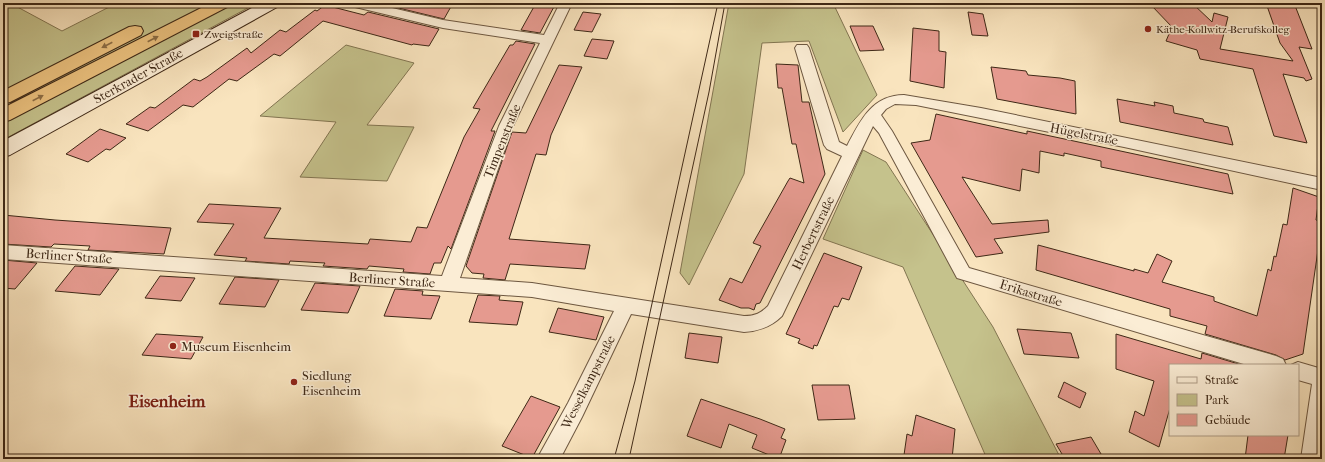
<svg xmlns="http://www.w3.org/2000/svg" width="1325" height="462" font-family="'IM FELL French Canon',serif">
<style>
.green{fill:#c5c28c;stroke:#827551}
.building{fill:#e59a8f;stroke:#3e2816}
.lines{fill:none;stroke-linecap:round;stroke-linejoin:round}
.street-casing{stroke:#6d5740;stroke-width:2}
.secondary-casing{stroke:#3e2816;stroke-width:2}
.highway-casing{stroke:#3e2816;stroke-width:2}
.street{fill:#fbedd5;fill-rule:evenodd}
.secondary{fill:#fbedd5;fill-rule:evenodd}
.highway{fill:#ecc27f;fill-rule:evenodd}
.tram{stroke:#3e2816;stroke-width:1}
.oneway{fill:#8c6d45}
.poi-dot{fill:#8f2418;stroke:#fbedd5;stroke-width:1.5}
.labels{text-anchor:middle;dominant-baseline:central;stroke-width:3;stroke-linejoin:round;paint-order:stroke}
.far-poi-label{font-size:11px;fill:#3e2816;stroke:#fbedd5;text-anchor:start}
.street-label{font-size:13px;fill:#3e2816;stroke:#fbedd5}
.poi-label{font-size:13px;fill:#3e2816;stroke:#fbedd5;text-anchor:start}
.near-neighbourhood-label{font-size:17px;font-weight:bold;fill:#7a1f14;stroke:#fbedd5}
</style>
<rect width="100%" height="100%" fill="#f9e4be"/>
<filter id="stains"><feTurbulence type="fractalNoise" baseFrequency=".005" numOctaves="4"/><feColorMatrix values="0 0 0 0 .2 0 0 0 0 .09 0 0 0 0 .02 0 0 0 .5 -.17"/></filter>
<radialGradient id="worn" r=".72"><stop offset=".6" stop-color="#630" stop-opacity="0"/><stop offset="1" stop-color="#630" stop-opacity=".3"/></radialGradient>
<path class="green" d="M3,3H10L62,31L117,3H257L3,140Z
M729,3H833L877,95L843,132L809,41L762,43L744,174L689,285L680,273Z
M346,45L414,63L367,125L414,127L387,181L300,177L336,122L260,116Z
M863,150L886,162L993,327L1061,459H987L903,267L823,239Z"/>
<path class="building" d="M378,3H453L444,19Z
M536,3H556L540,33L521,30Z
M1156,3H1192L1212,22L1214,13L1228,17L1220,49L1293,61L1280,43L1266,3H1294L1312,49L1299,47L1312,79L1306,81L1304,78L1283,74L1307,143L1274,136L1253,69L1200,59L1197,50L1166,41L1172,27L1151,5L1157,4Z
M325,5L364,15L368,12L439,29L429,46L413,44L412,45L323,21L280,56L274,54L237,81L229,79L193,107L183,105L148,131L126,124L150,107L155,108L194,79L200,81L207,77L247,48L251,53L280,30L286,32L315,10L317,11Z
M583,12L601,14L592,32L574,30Z
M968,12L983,14L988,36L972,35Z
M850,26H873L884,50L860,51Z
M913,28L939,31V51L946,52L944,88L910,81Z
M592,39L614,41L607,59L584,56Z
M516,41L535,44L491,131H495L451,249L448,246L441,263H434L430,274L403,272L404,269L369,266L367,269L323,266L325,263L290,261L289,264L245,261L247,258L214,255L234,224L197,222L209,204L281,208L264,238L368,244L370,239L411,242L417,227L427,228L464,137L480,109L473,108L510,45H513Z
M776,64L798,65L802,102H809L825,174L760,303L756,304L754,310L749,308H741L719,300L730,278L742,283L761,246L753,243L788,181L790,178L804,183L796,144H792L782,88H778Z
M559,65L582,67L551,135L546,155L536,154L509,239L590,245L585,269L510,264L505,280L483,278L484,274L472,273L466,266L512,132L526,133Z
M991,67L1026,71L1028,75L1060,78L1075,81L1076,114L997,99Z
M1117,99L1155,106L1154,102L1173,106L1174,113L1203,119L1204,122L1228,127L1233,145L1120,122Z
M936,114L1027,134V131L1228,174L1233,194L1101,167V161L1064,153V156L1040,151L1039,173L1022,169L1020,191L962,177L992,224L1048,220L1049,232L994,239L1003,253L976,257L911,143L930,140Z
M100,129L126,138L110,150L106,149L88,162L66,154Z
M1293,188L1319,197L1316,220L1322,222L1303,354L1285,360L1276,355L1205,334L1207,326L1170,316V309L1036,270L1038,245L1134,271V269L1148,273L1157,254L1172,261L1162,282L1214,297V301L1257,316L1268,269L1271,271L1274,256L1276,257L1283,224L1287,225Z
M3,215L55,220L171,228L164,254L88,250L90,246L54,244L51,247L3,244Z
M824,253L862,267L849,300L842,298L838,307L834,306L817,346L814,345L813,349L798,343L800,339L786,334Z
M3,260L37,263L15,289L3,288Z
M75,266L119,269L100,295L55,291Z
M160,276L195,278L181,301L145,298Z
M235,277L279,280L265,307L219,304Z
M315,283L360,286L348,313L301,310Z
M395,289L423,291L422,295L440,296L431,319L384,316Z
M478,295L500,296L499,300L523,302L517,325L469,322Z
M558,308L604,317L596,340L549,332Z
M1017,329L1071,333L1079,358L1024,354Z
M689,333L722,337L718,363L685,358Z
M156,334L203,337L191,359L142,355Z
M1116,334L1201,359L1202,353L1242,365H1170V408L1159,447L1129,432L1135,411L1144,416L1154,381L1116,369Z
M1064,382L1086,393L1080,408L1058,397Z
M812,385H849L855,419L818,420Z
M531,396L560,407L532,458L502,446Z
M701,399L760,419L785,429L781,438L786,440L779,459L752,448L757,435L729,424L721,448L687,436Z
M916,415L955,429L952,459H915L904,455L907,434L912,436Z
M1248,435H1288L1284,459H1245Z
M1091,437L1104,459H1065L1056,444Z"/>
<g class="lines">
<g class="street-casing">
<path id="street" d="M349,3H371L443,20L544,35L560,3H572L513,126L460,278L532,283L744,316C755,316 761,313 768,306L842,156L827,149L824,145L795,48L797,45H807L809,48L839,142L847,146C860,121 872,95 904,95L981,108L1322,178V190L1124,147L916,105L895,104L886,109L881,115L892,131L969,268L1276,356L1283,359L1286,365H1247L957,278L879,133L873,126L782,316C771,327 759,331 744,332L631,314L582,417L560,459H537L568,403L614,311L532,297L3,259V245L442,276L499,126L540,43L443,28L351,6Z
M1298,362L1322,369V459H1301L1312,384L1298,380V365H1291Z"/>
</g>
<g class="secondary-casing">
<path id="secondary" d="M261,3H281L279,6L10,155L3,157V141Z"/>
</g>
<g class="highway-casing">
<path id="highway" d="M211,3H231L229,6L10,120L3,122V108Z
M135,26L141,27L143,31L141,35L10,102L3,104V91L129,27Z"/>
</g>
<use href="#street" class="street"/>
<use href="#secondary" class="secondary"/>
<use href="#highway" class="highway"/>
<path class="tram" d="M614,459L635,381L718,3
M629,459L709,92L725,3"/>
</g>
<defs><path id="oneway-solid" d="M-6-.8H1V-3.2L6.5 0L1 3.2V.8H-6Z"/></defs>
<g class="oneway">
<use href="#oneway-solid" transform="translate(153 39) rotate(-27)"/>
<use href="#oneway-solid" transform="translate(107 45) rotate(153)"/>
<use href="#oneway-solid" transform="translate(38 98) rotate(-27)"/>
</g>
<g class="poi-dot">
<circle cx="1148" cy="29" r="4"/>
<rect x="192" y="30" width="8" height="8" rx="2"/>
<circle cx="173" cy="346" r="4"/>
<circle cx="294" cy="382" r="4"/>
</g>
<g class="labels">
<g class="far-poi-label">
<text x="1156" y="29">Käthe-Kollwitz-Berufskolleg</text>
<text x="204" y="34">Zweigstraße</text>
</g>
<g class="street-label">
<text transform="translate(138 76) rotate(-29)">Sterkrader Straße</text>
<text transform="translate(1084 134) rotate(11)">Hügelstraße</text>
<text transform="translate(502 141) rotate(-68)">Timpenstraße</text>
<text transform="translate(813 233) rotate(-64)">Herbertstraße</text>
<text transform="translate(69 256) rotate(4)">Berliner Straße</text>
<text transform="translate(392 280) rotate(4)">Berliner Straße</text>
<text transform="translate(1031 293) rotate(17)">Erikastraße</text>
<text transform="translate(588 382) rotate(-63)">Wesselkampstraße</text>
</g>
<g class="poi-label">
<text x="181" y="346">Museum Eisenheim</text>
<text x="302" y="375">Siedlung<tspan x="302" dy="15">Eisenheim</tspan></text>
</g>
<g class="near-neighbourhood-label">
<text x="167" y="401">Eisenheim</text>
</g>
</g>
<rect width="1325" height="462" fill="none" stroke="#f9e4be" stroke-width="16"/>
<rect x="4" y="4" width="1317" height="454" fill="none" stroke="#3e2816" stroke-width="2"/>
<rect x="8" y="8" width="1309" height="446" fill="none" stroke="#3e2816"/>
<rect x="1169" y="364" width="130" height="72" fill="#fbedd5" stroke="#af9e89"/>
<rect x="1177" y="377" width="20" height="6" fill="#fbedd5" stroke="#af9e89"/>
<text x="1205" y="384" font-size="12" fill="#3e2816">Straße</text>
<rect x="1177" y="394" width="20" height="12" fill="#c5c28c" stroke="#af9e89"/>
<text x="1205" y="404" font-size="12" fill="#3e2816">Park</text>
<rect x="1177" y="414" width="20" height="12" fill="#e59a8f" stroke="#af9e89"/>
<text x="1205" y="424" font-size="12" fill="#3e2816">Gebäude</text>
<rect width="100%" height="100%" filter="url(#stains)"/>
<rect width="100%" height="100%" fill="url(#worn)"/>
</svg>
